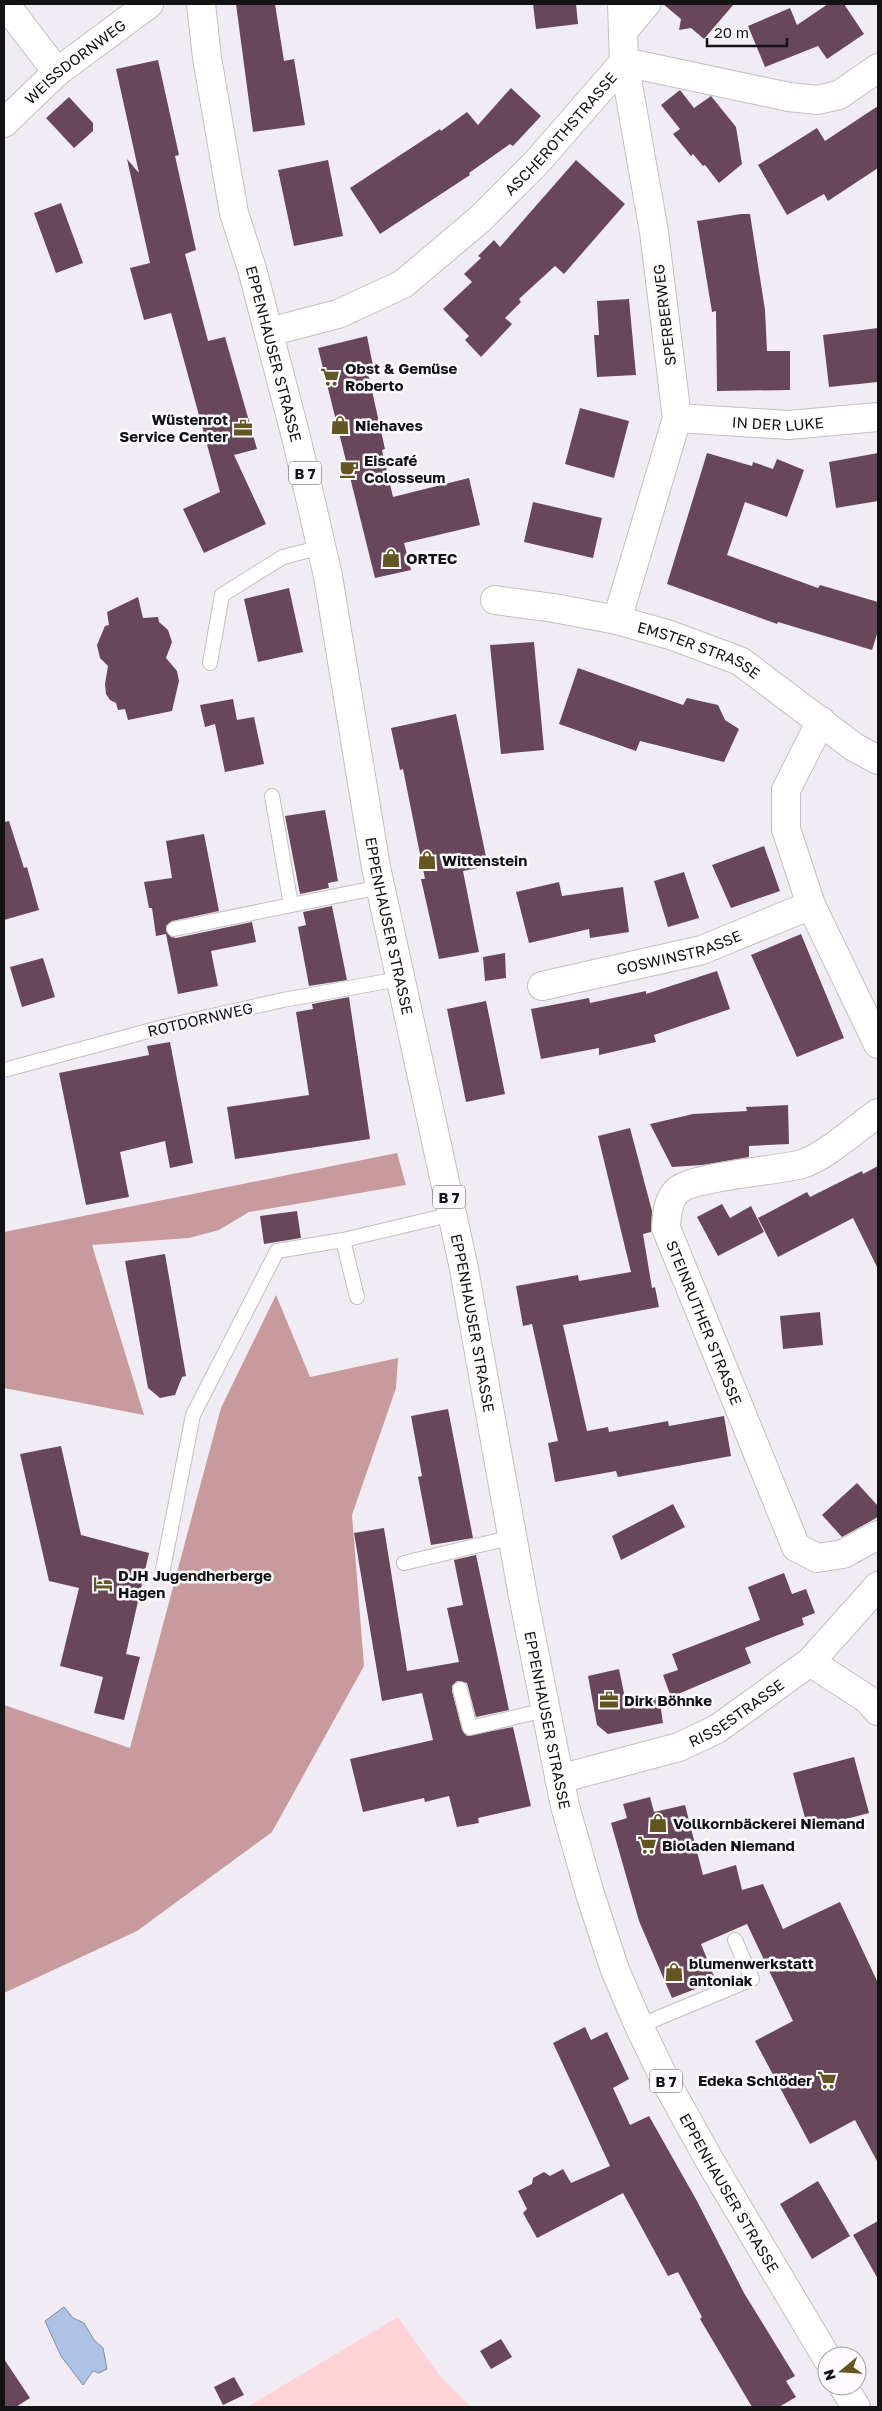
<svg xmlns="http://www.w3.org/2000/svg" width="882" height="2411" font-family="'Golos Text',sans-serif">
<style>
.green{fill:#fdd3d7}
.forest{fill:#c79a9e}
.water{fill:#adc2e4;stroke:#7f8da6}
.building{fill:#69475b}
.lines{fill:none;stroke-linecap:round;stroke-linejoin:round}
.service-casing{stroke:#c2bec4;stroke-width:16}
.minor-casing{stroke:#c2bec4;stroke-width:30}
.tertiary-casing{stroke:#c2bec4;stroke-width:30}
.primary-casing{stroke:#c2bec4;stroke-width:30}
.service{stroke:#fff;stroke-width:14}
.minor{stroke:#fff;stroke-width:28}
.tertiary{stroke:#fff;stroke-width:28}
.primary{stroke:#fff;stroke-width:28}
.labels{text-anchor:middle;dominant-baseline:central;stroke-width:5;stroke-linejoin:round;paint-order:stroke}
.shield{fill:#fdfafe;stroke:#59585a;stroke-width:1}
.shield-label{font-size:14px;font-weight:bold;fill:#131214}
.street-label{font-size:15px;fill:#131214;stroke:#fdfafe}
.poi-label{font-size:15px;font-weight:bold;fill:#131214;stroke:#fdfafe;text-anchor:start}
</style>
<rect width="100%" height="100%" fill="#f1ecf3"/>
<path class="green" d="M398,2317L439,2375L471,2407H247Z"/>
<path class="forest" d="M397,1153L406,1185L249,1212L219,1230L189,1238L92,1245L144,1415L4,1388V1232Z
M276,1295L310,1377L398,1358L396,1388L352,1515L364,1666L272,1832L137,1931L4,1993V1705L130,1748L221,1408Z"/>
<path class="water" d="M64,2307L73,2318L84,2323L94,2340L103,2348L107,2369L99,2373L93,2371L83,2385L61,2356L45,2321Z"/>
<path class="building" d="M236,4H275L284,61L294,59L305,125L253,132Z
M533,4H576L578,24L536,29Z
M663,4H734L704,39L691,28L679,30L681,19Z
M828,4H844L864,34L827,59L818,46L765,67L748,26L790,8L797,25Z
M158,60L179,155L175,156L196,250L185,254L208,341L225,337L257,449L234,455L266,524L204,553L183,509L220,492L171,313L144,320L130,268L150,263L127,159L139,173L116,69Z
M511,88L541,116L513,146L510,144L469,173L470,175L380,234L350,188L440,129L441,131L467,112L478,125Z
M680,90L694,108L711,96L736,127L742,164L719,183L705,165L703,166L693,154L691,156L673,134L680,129L661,105Z
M69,97L93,123V131L74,148L46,118Z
M878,106V168L828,201L824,194L787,215L758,165L817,128L825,141Z
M328,160L343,236L294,246L278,170Z
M576,160L625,204L564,274L555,266L519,299L521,302L505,318L512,324L481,357L465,340L469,336L443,309L472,282L464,274L481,258L478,256L494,240L500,247Z
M61,203L83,263L56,273L34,213Z
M741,214H750L765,310L767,351H790V390L717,391L716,311L712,312L697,221Z
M629,299L636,375L597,377L594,335H599L597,301Z
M878,328V382L829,387L823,335Z
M367,336L374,371L368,373L385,449L382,450L393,497L469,478L480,525L404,543L411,570L375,578L318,348Z
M580,408L629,421L614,478L565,464Z
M707,453L752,466L753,462L773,469L777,459L804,470L787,517L745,502L727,555L818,588L820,585L878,602V631L872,650L778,622L777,624L667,584Z
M878,453V501L836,508L829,462Z
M533,502L602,518L593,558L524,542Z
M289,588L303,652L258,662L244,599Z
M138,597L143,618L158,617L159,622L168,630L172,642L166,658L177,671L179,681L172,711L128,720L125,709L118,710L116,703L110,700L106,694L105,684L108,666L100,658L97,645L105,626L109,625L107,612Z
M534,642L544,750L501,754L490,645Z
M578,668L683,705L687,698L718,705L725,720L739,729L724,762L640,741L636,751L559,724Z
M233,699L237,720L254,717L264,764L225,772L215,724L205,727L200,705Z
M456,714L488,866L463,871L479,952L439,959L421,879H425L403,769L400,770L391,728Z
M325,810L338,881L328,883L329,888L300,894L285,816Z
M9,821L24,868L27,867L39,910L4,920V822Z
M204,834L219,911L172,921L166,926V931L171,937L176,938L252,922L256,942L211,951L218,986L178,994L166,934L156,936L152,908H149L144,882L172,878L166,841Z
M764,846L780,891L731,908L712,865Z
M684,872L699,918L668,927L654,881Z
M559,882L562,896L623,887L629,932L590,938L589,929L529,943L516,892Z
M332,906L347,980L309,986L298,927L306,925L303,912Z
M801,934L844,1038L797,1057L751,955Z
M505,953L506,978L485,981L483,957Z
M43,958L55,997L22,1007L10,967Z
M717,971L730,1009L654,1035L656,1042L599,1055V1048L541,1059L531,1009L589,998L590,1003L646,991V994Z
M349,997L370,1139L235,1159L227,1107L309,1095L296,1012L313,1009L312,1004Z
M486,1001L505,1094L466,1102L447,1009Z
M170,1042L193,1163L170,1168L165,1141L120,1152L129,1197L86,1205L59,1073L149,1055L147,1046Z
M788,1105L789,1144L749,1146V1157L702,1165L672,1167L650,1124L693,1114L747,1111L746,1107Z
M630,1128L652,1211L651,1232L643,1234L652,1288L655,1287L659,1307L563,1325L587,1431L608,1427L609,1432L668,1421L669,1426L724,1416L731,1456L618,1477L616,1471L555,1482L548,1443L558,1441L532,1324L523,1326L516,1286L578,1275L579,1281L631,1272L598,1136Z
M878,1166V1269L853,1218L778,1257L758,1218L807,1192L810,1197L862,1171L863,1174Z
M722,1204L730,1218L751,1206L764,1232L718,1256L697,1217Z
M297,1211L301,1238L264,1244L260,1216Z
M165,1254L186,1376L182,1377L175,1395L160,1398L148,1388L125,1261Z
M820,1312L823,1345L783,1349L780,1316Z
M448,1409L473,1538L431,1545L418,1477L422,1476L411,1416Z
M61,1446L81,1535L149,1553L126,1654L140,1657L124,1720L94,1713L103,1677L60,1666L79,1588L49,1581L20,1454Z
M857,1483L878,1506V1517L842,1537L822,1515Z
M673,1504L685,1527L621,1560L612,1536Z
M384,1528L407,1671L459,1662L447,1608L463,1605L454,1560L476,1555L509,1710L476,1717L467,1683L457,1681L452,1686V1691L462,1730L467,1736L513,1727L531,1806L478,1818L479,1823L457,1827L449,1796L425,1802L424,1798L363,1812L350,1759L433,1740L422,1693L382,1701L354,1533Z
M784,1573L792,1594L806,1589L815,1613L802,1618L804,1625L745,1648L751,1663L671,1697L663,1675L678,1670L672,1654L760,1620L748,1587Z
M619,1669L626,1703L659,1697L663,1723L608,1734L597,1725L588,1676Z
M854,1757L869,1813L808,1829L793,1773Z
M650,1797L654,1812L685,1805L703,1875L736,1865L742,1890L763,1884L783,1929L840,1902L878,1983V2163L855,2120L810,2144L755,2041L793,2021L747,1924L701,1944L716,1981L672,1998L639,1921L611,1823L627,1818L623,1804Z
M585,2027L591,2040L607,2032L629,2079L613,2088L630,2125L649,2116L697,2201L744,2293L795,2376L786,2381L796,2397L779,2407H752L700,2319L702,2317L678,2272L668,2276L623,2193L537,2238L523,2213L527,2209L518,2191L532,2184L533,2178L544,2172L550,2176L563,2169L571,2183L610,2166L553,2043Z
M818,2181L850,2236L812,2259L780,2204Z
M878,2221V2279L853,2235Z
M501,2339L512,2357L491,2369L480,2351Z
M4,2359L30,2398L16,2407H4Z
M234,2377L244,2395L223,2405L214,2387Z"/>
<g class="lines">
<g class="service-casing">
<path id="service" d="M210,663L222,595L283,557L322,547
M272,796L291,905
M174,929L380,887
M4,1070L163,1027L283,1000L399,979
M343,1240L357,1297
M404,1563L513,1537
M163,1569L193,1415L277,1251L343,1240L453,1214
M460,1689L470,1728L545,1710
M639,2026L752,1979L735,1940"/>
</g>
<g class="minor-casing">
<g id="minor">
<path d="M5,4L57,72"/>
<path d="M624,30L646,4"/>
<path d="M624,62L789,97L817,100L839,95L878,68"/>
<path id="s1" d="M4,123L57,72L149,4"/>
<path id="s2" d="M269,332L338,314L403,284L480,219L537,162L624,62"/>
<path id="s3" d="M677,418L789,425L878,417"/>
<path d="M617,620L677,418L654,232L624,62L622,4"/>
<path d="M821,721L786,790V829L811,905L878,1044"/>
<path id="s4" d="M542,986L702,950L811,905"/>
<path id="s5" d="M878,1113C858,1127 825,1157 802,1164C778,1171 690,1176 676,1192C667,1203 667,1214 666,1228L796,1547L817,1558L843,1554L878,1535"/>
<path d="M810,1662L867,1699L878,1711"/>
<path id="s6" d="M559,1779L679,1747L717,1729L810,1662L878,1586"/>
</g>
</g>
<g class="tertiary-casing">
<g id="tertiary">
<path id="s7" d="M495,600L554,608L617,620L670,635L740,661L854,747L878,760"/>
</g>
</g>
<g class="primary-casing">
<g id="primary">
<path id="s8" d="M201,4L207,58L234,213L252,269L296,437L328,576L376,867L463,1264L523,1596L565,1806L590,1894L615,1970L639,2026L666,2082L711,2163L827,2358"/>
<path d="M843,2386L856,2407"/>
</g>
</g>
<use href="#service" class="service"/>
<use href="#minor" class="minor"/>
<use href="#tertiary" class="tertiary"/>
<use href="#primary" class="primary"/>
</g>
<defs>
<g id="supermarket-bare" transform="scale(1.5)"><path d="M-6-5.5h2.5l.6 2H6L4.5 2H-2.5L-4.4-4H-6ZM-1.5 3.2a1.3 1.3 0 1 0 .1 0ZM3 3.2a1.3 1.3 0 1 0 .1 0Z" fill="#635623" stroke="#fdfafe" stroke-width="2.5" paint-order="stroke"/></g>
<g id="shop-bare" transform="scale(1.5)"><path d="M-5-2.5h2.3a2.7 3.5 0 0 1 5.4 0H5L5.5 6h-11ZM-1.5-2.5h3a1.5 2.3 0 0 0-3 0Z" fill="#635623" stroke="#fdfafe" stroke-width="2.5" paint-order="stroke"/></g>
<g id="office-bare" transform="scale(1.5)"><path d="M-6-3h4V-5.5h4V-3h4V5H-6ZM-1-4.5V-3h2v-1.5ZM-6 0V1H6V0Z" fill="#635623" stroke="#fdfafe" stroke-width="2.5" paint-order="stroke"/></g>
<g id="cafe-bare" transform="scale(1.5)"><path d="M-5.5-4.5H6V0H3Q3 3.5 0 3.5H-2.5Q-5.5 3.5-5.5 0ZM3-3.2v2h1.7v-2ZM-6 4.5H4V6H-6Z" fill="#635623" stroke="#fdfafe" stroke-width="2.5" paint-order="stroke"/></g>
<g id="hotel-bare" transform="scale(1.5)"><path d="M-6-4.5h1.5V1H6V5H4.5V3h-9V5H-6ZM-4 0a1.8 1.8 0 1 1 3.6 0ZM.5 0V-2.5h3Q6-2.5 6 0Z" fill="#635623" stroke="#fdfafe" stroke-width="2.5" paint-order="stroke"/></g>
</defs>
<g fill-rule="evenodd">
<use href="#supermarket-bare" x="330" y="377"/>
<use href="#shop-bare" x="340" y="425"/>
<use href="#office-bare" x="243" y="428"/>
<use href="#cafe-bare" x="349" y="469"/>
<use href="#shop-bare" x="391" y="558"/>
<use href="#shop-bare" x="427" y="860"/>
<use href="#hotel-bare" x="103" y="1584"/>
<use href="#office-bare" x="609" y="1700"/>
<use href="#shop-bare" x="658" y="1823"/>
<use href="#supermarket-bare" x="647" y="1845"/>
<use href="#shop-bare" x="674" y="1972"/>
<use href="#supermarket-bare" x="827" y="2080"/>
</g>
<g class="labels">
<g class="shield">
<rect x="289" y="461.5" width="32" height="23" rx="4"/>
<rect x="433" y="1185.5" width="32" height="23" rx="4"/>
<rect x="650" y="2069.5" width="32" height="23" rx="4"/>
</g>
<g class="shield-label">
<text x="305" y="473">B 7</text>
<text x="449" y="1197">B 7</text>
<text x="666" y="2081">B 7</text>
</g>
<g class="street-label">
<text stroke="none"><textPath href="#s1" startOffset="94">WEISSDORNWEG</textPath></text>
<text stroke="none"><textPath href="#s2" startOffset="361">ASCHEROTHSTRASSE</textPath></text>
<text transform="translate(664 315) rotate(-97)">SPERBERWEG</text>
<text stroke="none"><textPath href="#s8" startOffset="358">EPPENHAUSER STRASSE</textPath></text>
<text stroke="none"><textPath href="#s3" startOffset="101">IN DER LUKE</textPath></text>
<text stroke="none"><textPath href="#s7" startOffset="211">EMSTER STRASSE</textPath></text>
<text stroke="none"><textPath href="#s8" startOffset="942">EPPENHAUSER STRASSE</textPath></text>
<text stroke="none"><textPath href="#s4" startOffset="141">GOSWINSTRASSE</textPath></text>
<text transform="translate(200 1019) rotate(-13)">ROTDORNWEG</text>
<text stroke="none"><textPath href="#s8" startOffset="1348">EPPENHAUSER STRASSE</textPath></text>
<text stroke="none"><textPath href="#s5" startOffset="362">STEINRUTHER STRASSE</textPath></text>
<text stroke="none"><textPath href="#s6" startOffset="191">RISSESTRASSE</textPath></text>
<text stroke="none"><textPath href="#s8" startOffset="1752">EPPENHAUSER STRASSE</textPath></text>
<text stroke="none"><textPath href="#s8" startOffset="2262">EPPENHAUSER STRASSE</textPath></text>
</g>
<g class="poi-label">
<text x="345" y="368">Obst &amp; Gemüse<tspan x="345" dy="17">Roberto</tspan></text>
<text x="228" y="419" text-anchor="end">Wüstenrot<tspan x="228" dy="17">Service Center</tspan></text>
<text x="355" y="425">Niehaves</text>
<text x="364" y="460">Eiscafé<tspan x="364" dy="17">Colosseum</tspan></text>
<text x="406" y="558">ORTEC</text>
<text x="442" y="860">Wittenstein</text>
<text x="118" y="1575">DJH Jugendherberge<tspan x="118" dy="17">Hagen</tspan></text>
<text x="624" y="1700">Dirk Böhnke</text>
<text x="673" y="1823">Vollkornbäckerei Niemand</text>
<text x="662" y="1845">Bioladen Niemand</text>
<text x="689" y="1963">blumenwerkstatt<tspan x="689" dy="17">antoniak</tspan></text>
<text x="812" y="2080" text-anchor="end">Edeka Schlöder</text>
</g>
</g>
<rect width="882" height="2411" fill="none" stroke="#131214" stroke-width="10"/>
<g transform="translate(842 2371) rotate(252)"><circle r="24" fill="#fdfafe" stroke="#9f9da0"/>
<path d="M0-4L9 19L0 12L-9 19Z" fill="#635623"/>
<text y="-8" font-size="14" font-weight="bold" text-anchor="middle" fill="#131214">N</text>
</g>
<path d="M707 38v8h80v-8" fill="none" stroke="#131214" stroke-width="2.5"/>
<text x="714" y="38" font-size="15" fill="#131214" stroke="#fdfafe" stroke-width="4" paint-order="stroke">20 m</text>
</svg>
